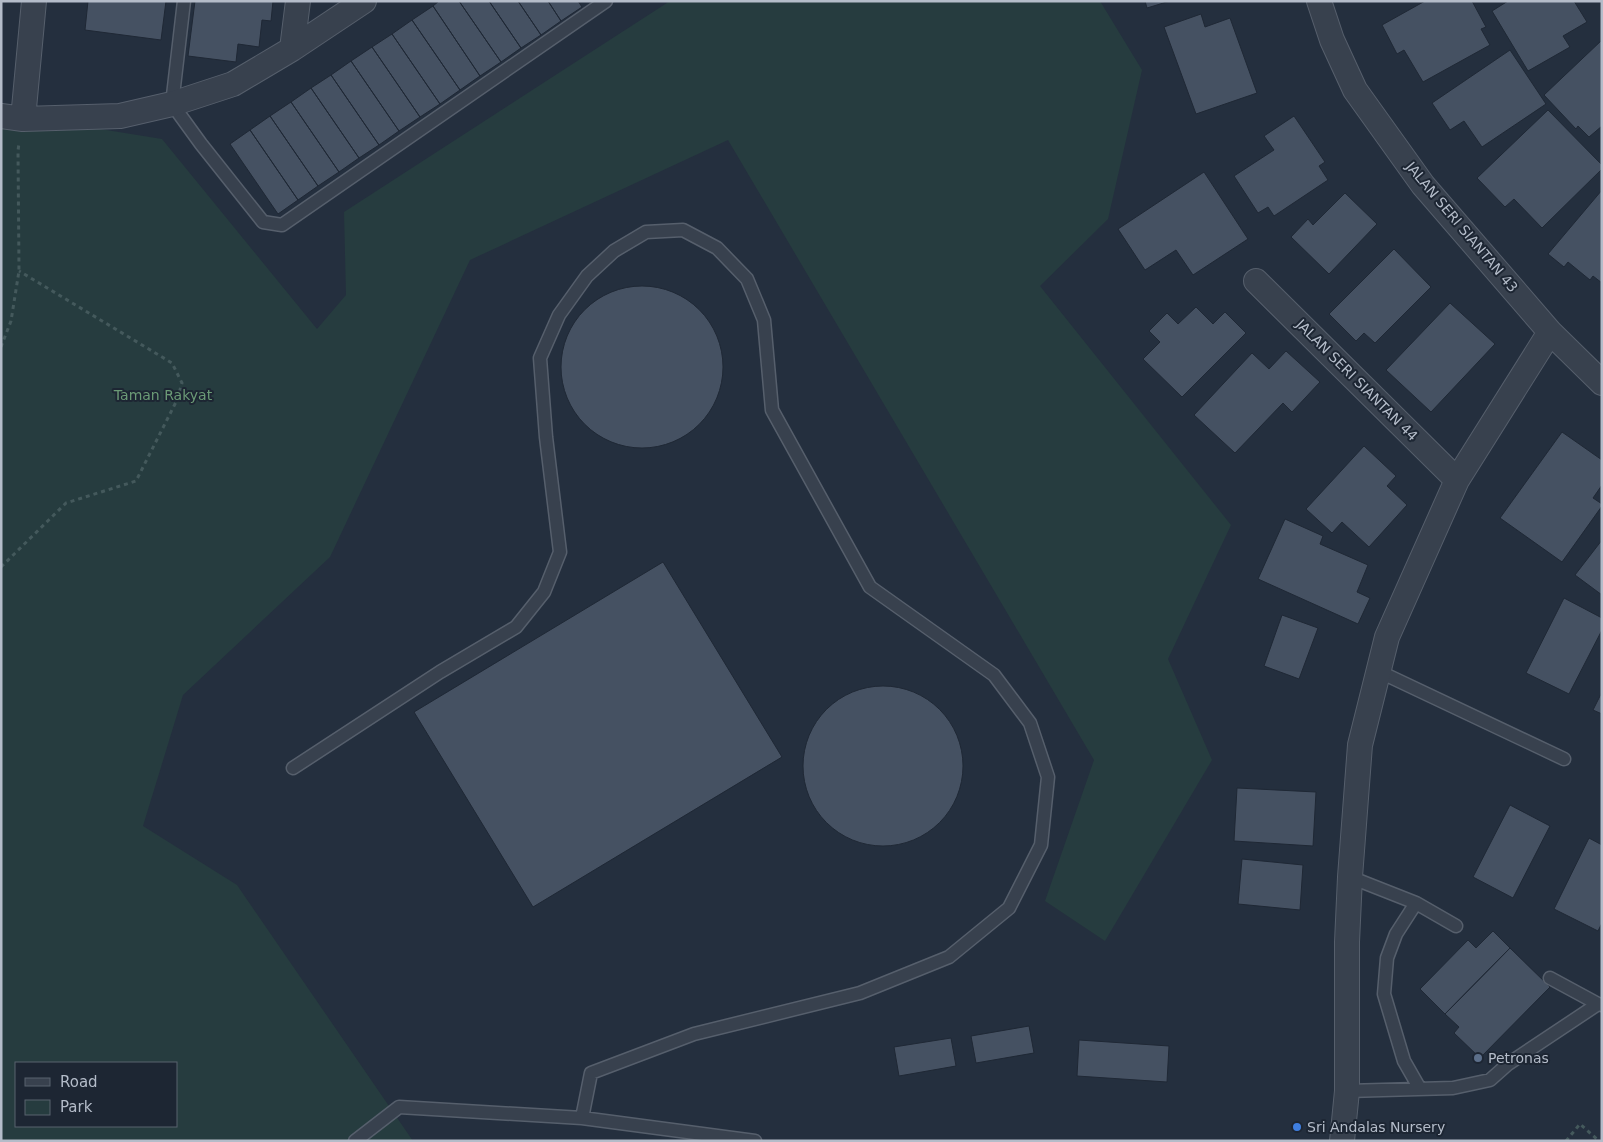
<svg xmlns="http://www.w3.org/2000/svg" width="1603" height="1142" font-family="'DejaVu Sans',sans-serif">
<style>
.green{fill:#263c3f;fill-rule:evenodd}
.building{fill:#455162;stroke:#1f2835}
.lines{fill:none;stroke-linecap:round;stroke-linejoin:round}
.lane-casing{stroke:#565f6c;stroke-width:15}
.street-casing{stroke:#565f6c;stroke-width:26}
.path{stroke:#44595c;stroke-width:3;stroke-dasharray:4 4;stroke-linecap:butt}
.lane{stroke:#38414e;stroke-width:12}
.street{stroke:#38414e;stroke-width:24}
.service-dot{fill:#5c6f8a;stroke:#1d2633;stroke-width:2}
.shop-dot{fill:#3f7fe0;stroke:#1d2633;stroke-width:2}
.labels{text-anchor:middle;dominant-baseline:central;stroke-width:4;stroke-linejoin:round;paint-order:stroke}
.street-label{font-size:14px;fill:#b4bcc9;stroke:#1d2633}
.park-label{font-size:14px;fill:#6b9a76;stroke:#1d2633}
.poi-label{font-size:14px;fill:#b4bcc9;stroke:#1d2633;text-anchor:start}
</style>
<rect width="100%" height="100%" fill="#242f3e"/>
<path class="green" d="M670,1H1100L1142,70L1108,219L1040,286L1231,525L1168,659L1212,760L1105,941L1045,901L1094,760L728,140L470,260L330,557L183,695L143,826L237,885L413,1141H1V113L162,139L317,329L346,295L344,212ZM16,1063H176V1126H16Z"/>
<path class="building" d="M88,1H166L161,40L85,30Z
M195,1H273L271,21L262,20L259,47L238,44L236,62L188,56Z
M439,1H459L501,62L480,76L433,6Z
M459,1H489L521,48L501,62Z
M489,1H518L541,35L521,48Z
M518,1H548L561,21L541,35Z
M548,1H578L582,7L561,21Z
M1145,1H1170L1147,8Z
M1425,1H1472L1486,27L1481,29L1490,45L1423,82L1404,50L1397,54L1382,25Z
M1508,1H1574L1587,22L1563,36L1570,47L1528,71L1492,11Z
M433,6L480,76L460,90L412,20Z
M1201,14L1205,27L1230,18L1257,93L1196,114L1164,27Z
M412,20L460,90L440,104L392,34Z
M392,34L440,104L420,117L372,47Z
M1602,40V126L1589,137L1578,126L1576,129L1544,95Z
M372,47L420,117L399,131L351,61Z
M1510,50L1546,104L1482,147L1464,121L1450,130L1432,103Z
M351,61L399,131L379,145L331,75Z
M331,75L379,145L359,158L311,88Z
M311,88L359,158L339,172L291,102Z
M291,102L339,172L318,186L270,116Z
M1548,110L1602,165V169L1542,228L1514,199L1505,207L1477,178Z
M270,116L318,186L298,200L250,130Z
M1294,116L1325,162L1319,166L1328,180L1274,216L1268,207L1258,213L1234,176L1274,150L1264,136Z
M250,130L298,200L278,214L230,144Z
M1204,172L1248,239L1193,275L1176,250L1145,270L1118,229Z
M1602,190V283L1593,276L1590,280L1568,262L1564,267L1548,254Z
M1345,193L1377,224L1329,274L1291,237L1308,219L1313,225Z
M1394,249L1431,287L1375,343L1364,333L1356,341L1329,314Z
M561 367a81 81 0 1 1 162 0a81 81 0 1 1-162 0Z
M1450,303L1495,344L1431,412L1386,370Z
M1196,307L1213,324L1225,312L1246,333L1182,397L1143,359L1160,342L1149,331L1167,313L1178,324Z
M1286,351L1320,382L1292,412L1283,403L1235,453L1194,415L1252,353L1269,369Z
M1562,432L1602,460V485L1593,498L1602,504V506L1562,562L1500,518Z
M1364,446L1396,476L1387,486L1407,505L1369,547L1342,522L1332,533L1306,509Z
M1285,519L1323,536L1320,544L1368,565L1357,592L1370,598L1358,624L1258,579Z
M1602,540V595L1575,575Z
M663,562L782,757L533,907L414,712Z
M1564,598L1602,618V630L1569,694L1526,673Z
M1282,615L1318,628L1299,679L1264,666Z
M803 766a80 80 0 1 1 160 0a80 80 0 1 1-160 0Z
M1602,692V714L1593,710Z
M1237,788L1316,792L1313,846L1234,841Z
M1510,805L1550,826L1513,898L1473,877Z
M1589,838L1602,845V923L1598,931L1554,909Z
M1242,859L1303,865L1300,910L1238,904Z
M1493,931L1510,948L1445,1014L1420,989L1468,940L1476,948Z
M1510,948L1550,987L1480,1058L1454,1033L1459,1027L1445,1014Z
M1029,1026L1034,1053L976,1063L971,1036Z
M951,1038L956,1066L899,1076L894,1047Z
M1079,1040L1169,1046L1167,1082L1077,1076Z"/>
<g class="lines">
<g class="lane-casing">
<path id="lane" d="M184,1L172,104L201,144L263,222L282,225L606,1
M1378,671L1564,759
M293,768L440,672L516,627L544,592L560,552L546,437L540,358L559,315L587,276L614,251L646,232L683,230L717,248L747,279L764,320L772,410L870,587L994,675L1030,723L1048,777L1041,845L1009,908L949,957L860,993L694,1034L591,1073L582,1118
M1350,877L1416,903L1456,926
M1416,903L1396,934L1387,958L1384,994L1404,1061L1420,1089
M1550,978L1598,1004
M1347,1091L1453,1088L1490,1080L1508,1064L1598,1004L1602,1005
M355,1141L399,1107L582,1118L755,1141"/>
</g>
<g class="street-casing">
<path id="street" d="M1319,1L1332,40L1355,90L1423,185L1550,332L1602,383
M292,49L298,1
M1,116L23,119L120,116L172,104L233,84L292,49L364,1
M23,119L34,1
M1256,281L1457,480
M1342,1141L1347,1091V942L1350,877L1360,745L1387,637L1457,480L1550,332"/>
</g>
<path class="path" d="M1,347L11,321L19,271L18,151L19,143
M1,567L66,503L136,481L177,400L182,383L172,363L19,271
M1566,1141L1580,1124L1599,1141"/>
<use href="#lane" class="lane"/>
<use href="#street" class="street"/>
</g>
<circle class="service-dot" cx="1478" cy="1058" r="5"/>
<circle class="shop-dot" cx="1297" cy="1127" r="5"/>
<g class="labels">
<g class="street-label">
<text transform="translate(1462 227) rotate(50)">JALAN SERI SIANTAN 43</text>
<text transform="translate(1357 380) rotate(45)">JALAN SERI SIANTAN 44</text>
</g>
<g class="park-label">
<text x="163" y="395">Taman Rakyat</text>
</g>
<g class="poi-label">
<text x="1488" y="1058">Petronas</text>
<text x="1307" y="1127">Sri Andalas Nursery</text>
</g>
</g>
<rect width="1603" height="1142" fill="none" stroke="#b4bcc9" stroke-width="5"/>
<rect x="15" y="1062" width="162" height="65" fill="#1d2633" stroke="#59626f"/>
<rect x="25" y="1078" width="25" height="8" fill="#38414e" stroke="#59626f"/>
<text x="60" y="1087" font-size="15" fill="#b4bcc9">Road</text>
<rect x="25" y="1100" width="25" height="15" fill="#263c3f" stroke="#59626f"/>
<text x="60" y="1112" font-size="15" fill="#b4bcc9">Park</text>
</svg>
